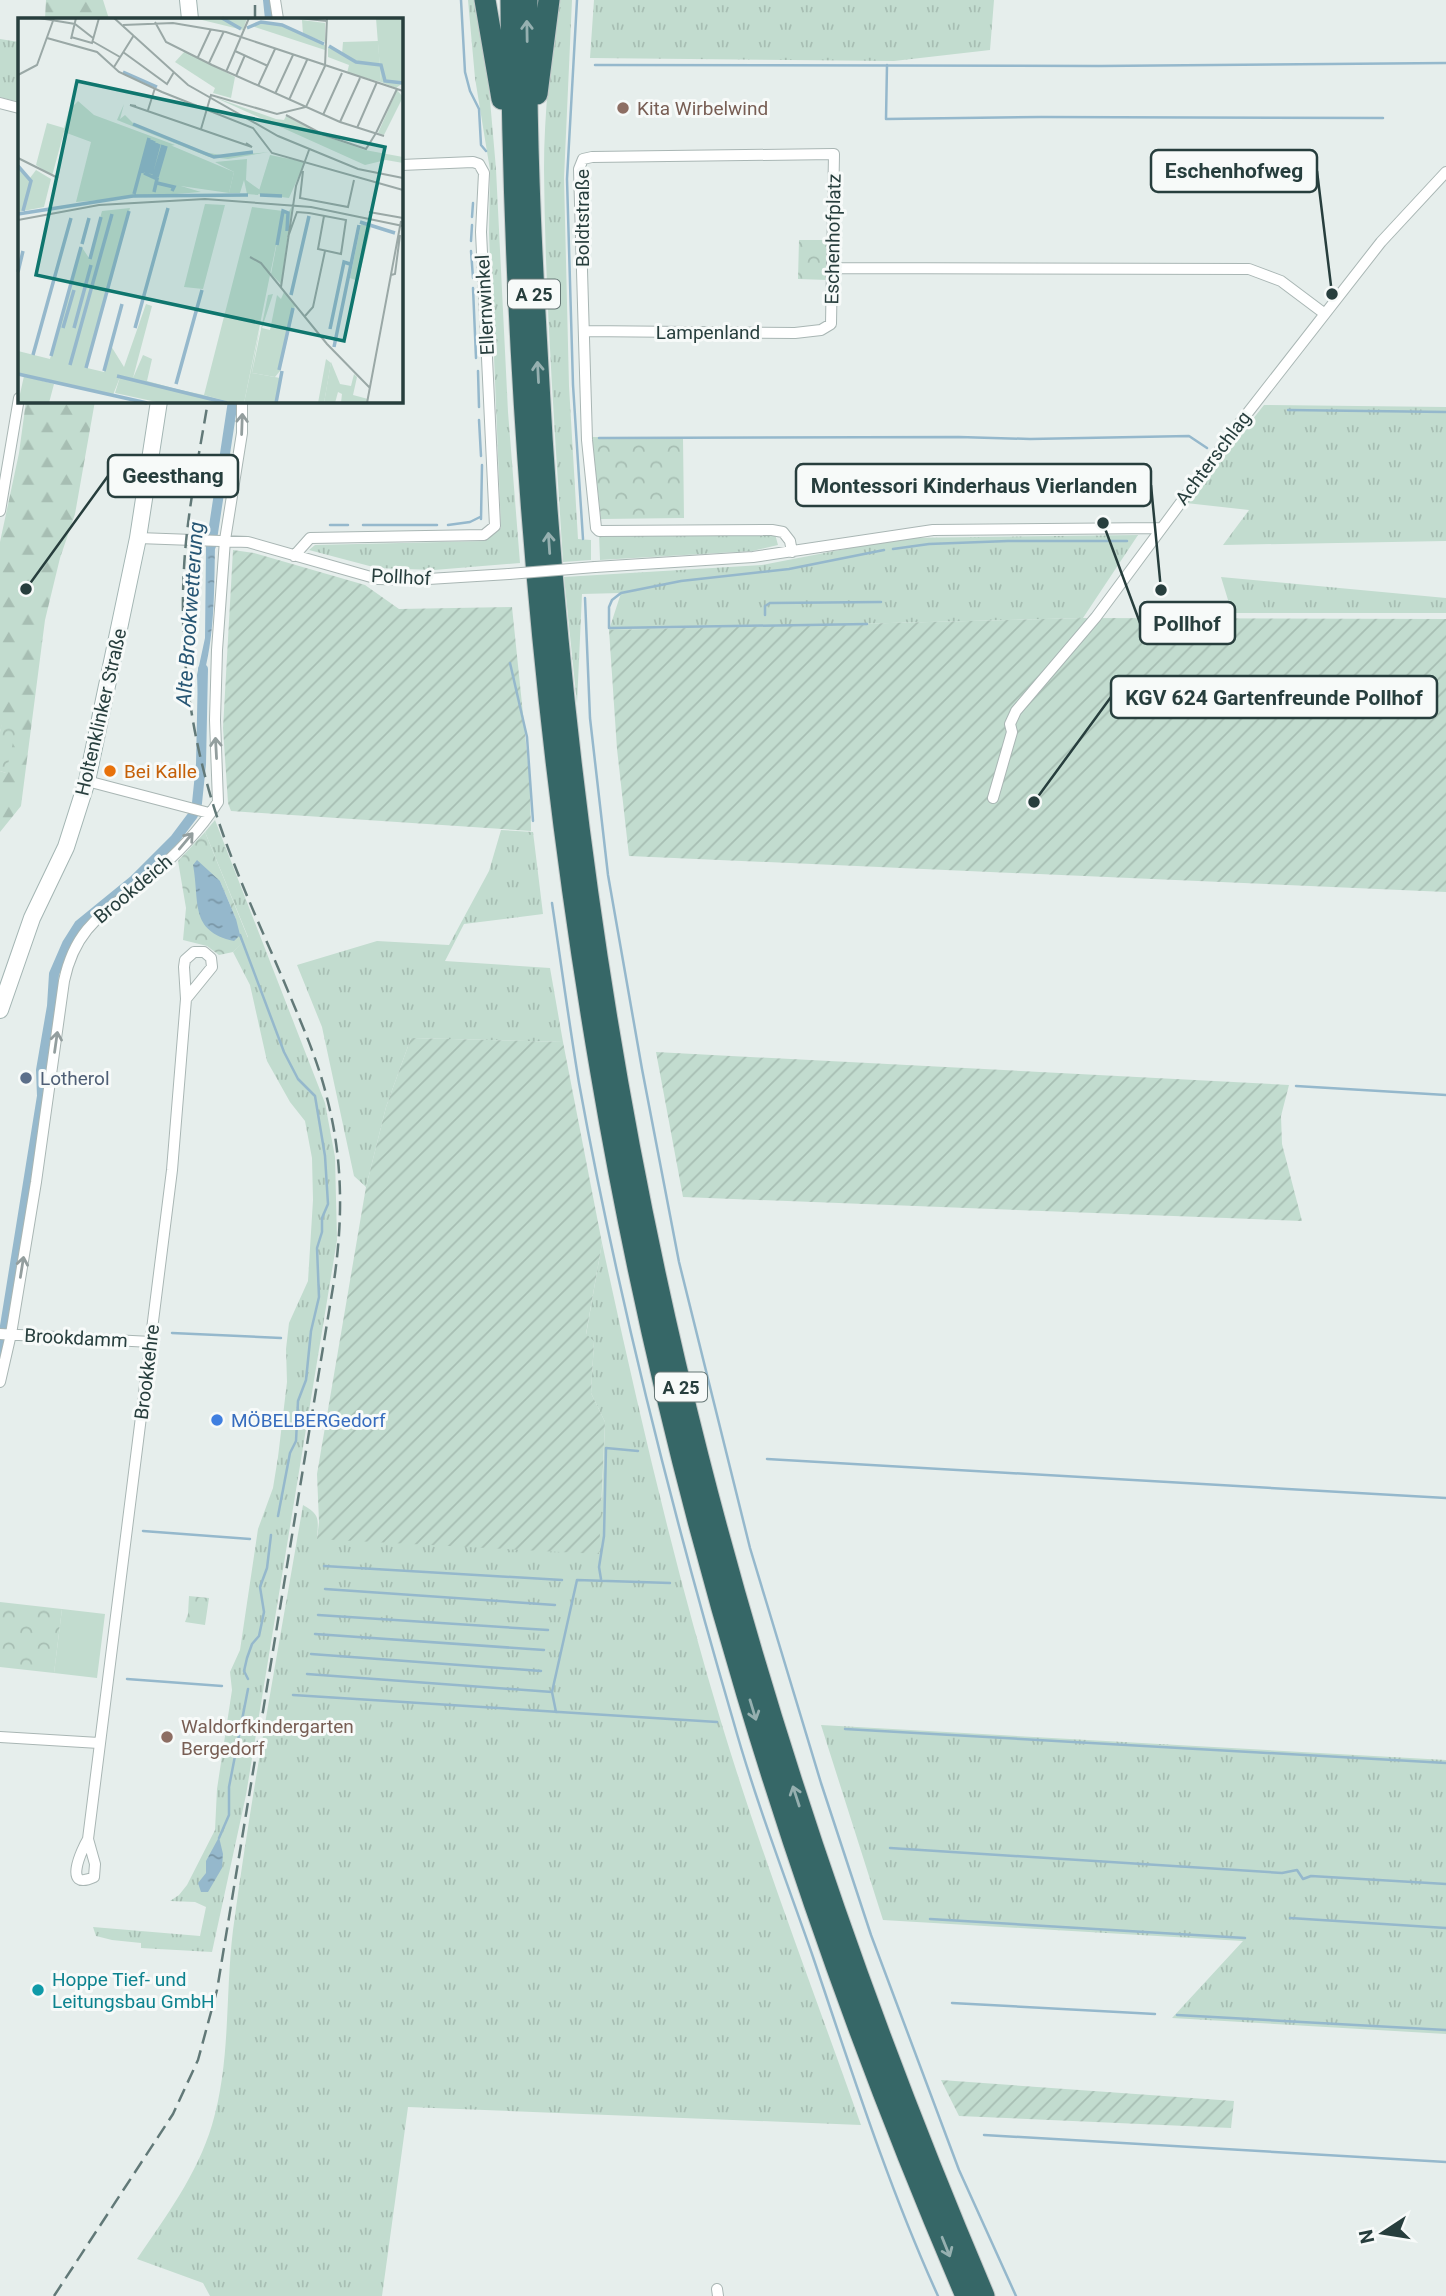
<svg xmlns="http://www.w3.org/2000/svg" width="1446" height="2296" font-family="Roboto,sans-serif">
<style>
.grass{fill:url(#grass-tufts)}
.forest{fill:url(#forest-firs)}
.park{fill:url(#park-crowns);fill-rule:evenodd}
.garden{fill:url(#garden-furrows)}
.pitch{fill:#c2dccf}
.water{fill:url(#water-ripples)}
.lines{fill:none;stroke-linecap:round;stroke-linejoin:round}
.stream{stroke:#95b8cc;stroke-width:2.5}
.canal{stroke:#95b8cc;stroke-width:10}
.street-casing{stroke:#a9b6b4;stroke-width:12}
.secondary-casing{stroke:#a3b5b3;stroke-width:18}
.highway-casing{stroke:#c3c9c9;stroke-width:23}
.street{stroke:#fff;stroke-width:10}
.secondary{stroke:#fff;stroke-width:16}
.highway{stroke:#366767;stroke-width:21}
.rail{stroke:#627978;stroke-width:2.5;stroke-dasharray:14 7;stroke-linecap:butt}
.street-bridge-casing{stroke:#a9b6b4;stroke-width:12;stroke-linecap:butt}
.street-bridge{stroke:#fff;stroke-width:10}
.oneway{stroke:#96b0b0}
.oneway2{stroke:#939e9e}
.education-dot{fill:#8d6e63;stroke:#f7faf9;stroke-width:2.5}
.food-dot{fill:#e8710a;stroke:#f7faf9;stroke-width:2.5}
.service-dot{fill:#5c6f8a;stroke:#f7faf9;stroke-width:2.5}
.shop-dot{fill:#3f7fe0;stroke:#f7faf9;stroke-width:2.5}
.culture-dot{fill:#0f9aa8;stroke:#f7faf9;stroke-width:2.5}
.labels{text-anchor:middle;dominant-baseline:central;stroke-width:6;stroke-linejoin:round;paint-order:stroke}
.shield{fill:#f7faf9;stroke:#657675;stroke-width:2}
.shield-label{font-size:18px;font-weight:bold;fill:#273e3d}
.education-label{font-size:19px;fill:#785e54;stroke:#f7faf9;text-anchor:start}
.street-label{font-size:19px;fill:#273e3d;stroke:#f7faf9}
.food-label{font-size:19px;fill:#c56008;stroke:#f7faf9;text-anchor:start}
.service-label{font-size:19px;fill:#4e5e75;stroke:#f7faf9;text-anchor:start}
.shop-label{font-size:19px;fill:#366cbe;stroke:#f7faf9;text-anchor:start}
.culture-label{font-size:19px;fill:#0d838f;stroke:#f7faf9;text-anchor:start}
.water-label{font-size:21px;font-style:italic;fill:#275674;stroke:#f7faf9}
.inset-river{fill:none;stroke:#95b8cc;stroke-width:3.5}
.inset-road{fill:none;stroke:#9aa8a6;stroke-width:2}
.view{fill:#0f766e;fill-opacity:0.15;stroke:#0f766e;stroke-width:3.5}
.inset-edge{fill:none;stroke:#273e3d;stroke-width:3.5}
.leader{fill:none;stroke:#273e3d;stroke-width:2.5}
.callout-dot{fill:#273e3d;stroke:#f7faf9;stroke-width:2.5}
.callout{fill:#f7faf9;stroke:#273e3d;stroke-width:2.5}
.callout-label{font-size:21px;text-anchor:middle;font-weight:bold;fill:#273e3d}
</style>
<defs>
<pattern id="grass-tufts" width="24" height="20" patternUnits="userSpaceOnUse" patternTransform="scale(1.75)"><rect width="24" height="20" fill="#c2dccf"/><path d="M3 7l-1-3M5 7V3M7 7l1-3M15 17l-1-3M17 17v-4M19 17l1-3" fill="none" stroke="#a7beb3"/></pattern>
<pattern id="forest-firs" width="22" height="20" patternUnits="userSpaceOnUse" patternTransform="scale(1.75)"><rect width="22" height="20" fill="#c2dccf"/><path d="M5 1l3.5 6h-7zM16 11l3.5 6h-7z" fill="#a7beb3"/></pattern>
<pattern id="park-crowns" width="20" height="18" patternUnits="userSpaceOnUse" patternTransform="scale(1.75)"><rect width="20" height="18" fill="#c2dccf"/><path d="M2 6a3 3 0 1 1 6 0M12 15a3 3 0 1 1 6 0" fill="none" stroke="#a7beb3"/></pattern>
<pattern id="garden-furrows" width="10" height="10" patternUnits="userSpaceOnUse" patternTransform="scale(1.75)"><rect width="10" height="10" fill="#c2dccf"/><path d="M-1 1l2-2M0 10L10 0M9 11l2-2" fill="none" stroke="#a7beb3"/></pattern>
<pattern id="water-ripples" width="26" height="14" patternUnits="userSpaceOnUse" patternTransform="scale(1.75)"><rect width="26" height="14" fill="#95b8cc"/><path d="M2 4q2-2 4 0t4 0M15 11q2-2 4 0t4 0" fill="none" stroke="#7a97a7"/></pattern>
</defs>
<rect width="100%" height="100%" fill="#e6eeec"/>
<path class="grass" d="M468,0H475L488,77L496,169L508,412L520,563L434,570L377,568L309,550L315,545L484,541L501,528L489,234L490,170L475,78Z
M556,0H572L564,178L569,386L578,539L591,540V560L563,562C555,431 545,300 544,169C544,113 551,56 556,0Z
M594,0H994L990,50L894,61L590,58Z
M0,39L19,42V102L0,97Z
M1264,405L1446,407V541L1223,545L1249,510L1186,503Z
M599,533L775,534L778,545L752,551L600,560Z
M1138,535L1083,618L609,630L621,593L582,594L577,704L564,577L762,565L902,538Z
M1221,577L1446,598V613H1232Z
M215,820L325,1103L335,1157L337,1240L246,1795L212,1952L141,1948V1943L112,1940L96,1936L93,1927L200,1936L206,1907L195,1902L170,1901L179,1895L187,1885L215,1830L217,1789L232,1690L230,1672L240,1650L258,1529L273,1488L278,1457L287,1382L286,1349L289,1323L308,1281L313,1200L312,1158L305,1121L290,1102L267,1061L250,985L233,952L248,937L205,832Z
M501,830L533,832L543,914L464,924L445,961L550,968L563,1042L411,1038L386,1107L366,1187L354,1176L322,1027L297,965L377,941L449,945L489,871Z
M602,1243C637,1405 674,1566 722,1725C763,1860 814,1992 861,2125L408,2107L382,2296H210L203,2283L137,2259C166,2216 197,2175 212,2125C231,2061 225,1995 233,1930C252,1788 279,1646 303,1505C321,1515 318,1520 317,1539L602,1500L605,1422L591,1393L594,1342L586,1335Z
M821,1725L1446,1760V2034L1172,2018L1243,1941L883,1920Z"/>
<path class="forest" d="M46,0H103L109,19H45Z
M26,401H95L75,514L60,558L45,620L21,806L0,832V771L6,773L4,717L0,732V542L19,453Z"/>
<path class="park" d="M799,240H829L828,280L798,279Z
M592,437L683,438L684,518L601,519Z
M3,717L18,721L6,773L0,771V732Z
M205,832L248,938L233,952L219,955L207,946L183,940L186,908L178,861ZM220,881L236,919L199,910L197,887Z
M189,1596L209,1598L205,1625L185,1622L188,1614Z
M0,1602L62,1609L54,1673L0,1667Z"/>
<path class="garden" d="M233,550L254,553L365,585L399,609L512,607L530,782L531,831L231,811L228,803L223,728Z
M1083,618L1446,619V892L629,856L617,749L609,630Z
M411,1038L563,1042L602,1243L586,1334L594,1341L591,1393L605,1422L599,1554L317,1539L319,1522L317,1474L366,1187L386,1107Z
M656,1052L1289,1085L1281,1116L1282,1144L1302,1221L683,1197Z
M941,2080L1234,2101L1231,2128L959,2116Z"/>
<path class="pitch" d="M62,1609L105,1614L97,1678L54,1673Z"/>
<path class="water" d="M206,546H215C214,597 215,646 198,694L197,675L205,638Z
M197,860L220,881L236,919L240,935L234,941C189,931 200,902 193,865Z
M219,1837L223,1854L222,1868L208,1892H201L198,1883L206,1873V1861Z"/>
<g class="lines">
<path class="stream" d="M461,0L465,72L470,91L479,109L481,145L486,151
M577,0L567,179L573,385L583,539
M595,65L1099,66L1446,63
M887,65L886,119L1041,117L1383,118
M472,217L473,203
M471,241L472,225
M471,251L473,278
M473,288L476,358
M478,371L479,407
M1288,410L1446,412
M479,420L481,456
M599,438L959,437L1030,439L1189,436L1207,448
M481,519L482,465
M330,525H348
M363,525H437
M448,525L470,522L480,517
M893,549L929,544L1008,541H1127
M585,598L590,718L608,875L642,1069L679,1262L750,1548L821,1783L871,1935L959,2170L1016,2296
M765,615V606L770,603L881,602
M867,624L609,628V607L612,600L621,593L681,581L789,569L884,550
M510,663L527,737L533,821
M552,903C561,963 569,1023 579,1083C618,1298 672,1511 733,1720C755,1799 785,1877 812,1954C851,2069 888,2186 938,2296
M240,935L284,1052L298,1079L315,1096L325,1156L328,1204L322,1218V1232L317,1248L319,1297L311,1331L306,1380L298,1401L296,1441L290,1453L278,1516
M1296,1086L1446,1095
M172,1333L281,1338
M767,1459L1446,1498
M143,1531L250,1539
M324,1566L562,1580
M601,1579L599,1567L604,1536L606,1448L638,1451
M325,1589L555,1605
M318,1615L548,1630
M315,1634L544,1650
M311,1654L541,1671
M307,1674L552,1692
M127,1679L222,1686
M248,1679L244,1671L247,1658L252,1644L259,1636L264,1612L260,1587L267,1568L271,1535
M293,1695L717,1722
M556,1712L552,1692L577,1580L670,1583
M845,1729L1446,1763
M219,1838L229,1815V1787L248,1689
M890,1848L1282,1873L1297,1870L1303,1879L1311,1876L1446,1884
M1290,1918L1446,1928
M930,1919L1245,1938
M952,2003L1155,2014
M1177,2015L1446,2030
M984,2135L1446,2162"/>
<path class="canal" d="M268,0L270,19
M211,546L233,401
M0,1357L42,1096L41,1070L52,1006L54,974L67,944L79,925L133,881L175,839L193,815L197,803L201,764L203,669"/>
<g class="street-casing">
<path id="street" d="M275,0L278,19
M0,103L19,108
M833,268L1249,269L1281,281L1325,314
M584,331L795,333L821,330L831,324L834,154L592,157L583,159L579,169L587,440L596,528L599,531L772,530L783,532L790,541L792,552
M0,511L19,398
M138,538L248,542L378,579L412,580L509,574
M294,556L310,538L484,535L495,526L481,232L484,173L479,164L473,162L401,165
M595,567L753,557L933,530L1160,528
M87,781L209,813
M993,798L1012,732L1010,724L1016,711L1096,617L1239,424L1381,242L1446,172
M0,1334L151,1342
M0,1382L11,1334L36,1182L64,981C76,924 107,912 148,878C174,857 200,830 218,802L215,720L217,650L225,540L242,433V401
M0,1737L99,1743
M88,1839C82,1849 62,1892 94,1877L95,1864L88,1839L172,1170L186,999L184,967L185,960L194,952H204L211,958L212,967L186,999
M717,2289L718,2296"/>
</g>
<g class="secondary-casing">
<path id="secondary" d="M188,0L190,19
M0,1010L32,918L66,847L87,781L138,538L159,401"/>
</g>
<g class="highway-casing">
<path id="highway" d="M485,0L502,99
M511,0C513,360 540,718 601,1073C672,1492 798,1905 966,2296
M527,0C525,122 531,245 538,367C557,733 607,1100 698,1456C771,1743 868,2023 984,2296
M537,94L549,0"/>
</g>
<use href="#street" class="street"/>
<use href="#secondary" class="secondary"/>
<use href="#highway" class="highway"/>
<path class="rail" d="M255,19V0
M54,2296L173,2114L198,2060L217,1990L334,1281C343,1219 343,1159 327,1098C319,1065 306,1034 293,1003C262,928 224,852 204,772C187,706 180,636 184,568C187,512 199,456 208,401"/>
<g class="street-bridge-casing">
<path id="street-bridge" d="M509,574L595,567"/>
</g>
<use href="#street-bridge" class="street-bridge"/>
</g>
<defs><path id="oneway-shaft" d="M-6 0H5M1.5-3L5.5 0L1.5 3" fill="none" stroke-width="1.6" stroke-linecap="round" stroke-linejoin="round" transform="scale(1.75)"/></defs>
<g class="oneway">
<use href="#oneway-shaft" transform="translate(527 31) rotate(-91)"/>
<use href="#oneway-shaft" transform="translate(538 372) rotate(-93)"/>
<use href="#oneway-shaft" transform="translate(549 543) rotate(-94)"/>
<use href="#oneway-shaft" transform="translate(753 1710) rotate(73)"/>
<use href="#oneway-shaft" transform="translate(796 1796) rotate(-108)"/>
<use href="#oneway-shaft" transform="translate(946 2247) rotate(68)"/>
</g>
<g class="oneway2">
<use href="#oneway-shaft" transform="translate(242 424) rotate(-88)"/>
<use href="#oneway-shaft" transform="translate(216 748) rotate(-93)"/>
<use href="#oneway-shaft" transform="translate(186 841) rotate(-50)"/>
<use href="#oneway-shaft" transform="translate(56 1042) rotate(-82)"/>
<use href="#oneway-shaft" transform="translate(22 1267) rotate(-81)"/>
</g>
<g class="education-dot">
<circle cx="623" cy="108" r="7"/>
<circle cx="167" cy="1737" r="7"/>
</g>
<circle class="food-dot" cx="110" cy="771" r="7"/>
<circle class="service-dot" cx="26" cy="1078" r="7"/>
<circle class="shop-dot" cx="217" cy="1420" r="7"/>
<circle class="culture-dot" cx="38" cy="1990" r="7"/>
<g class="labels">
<g class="shield">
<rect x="508" y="279.5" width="52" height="29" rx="5"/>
<rect x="655" y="1372.5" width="52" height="29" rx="5"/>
</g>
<g class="shield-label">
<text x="534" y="294">A 25</text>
<text x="681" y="1387">A 25</text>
</g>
<g class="education-label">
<text x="637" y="108">Kita Wirbelwind</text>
<text x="181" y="1726">Waldorfkindergarten<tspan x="181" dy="22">Bergedorf</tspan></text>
</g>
<g class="street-label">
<text transform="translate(582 218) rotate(-90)">Boldtstraße</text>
<text transform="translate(833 239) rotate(-89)">Eschenhofplatz</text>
<text transform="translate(485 305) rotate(-93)">Ellernwinkel</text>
<text x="708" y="332">Lampenland</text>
<text transform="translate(1213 458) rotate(-53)">Achterschlag</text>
<text transform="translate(401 577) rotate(3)">Pollhof</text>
<text transform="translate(101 712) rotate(-77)">Holtenklinker Straße</text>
<text transform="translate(133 889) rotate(-40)">Brookdeich</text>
<text transform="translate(76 1338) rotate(3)">Brookdamm</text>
<text transform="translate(147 1372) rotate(-83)">Brookkehre</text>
</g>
<g class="food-label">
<text x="124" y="771">Bei Kalle</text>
</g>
<g class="service-label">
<text x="40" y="1078">Lotherol</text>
</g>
<g class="shop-label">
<text x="231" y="1420">MÖBELBERGedorf</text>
</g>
<g class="culture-label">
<text x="52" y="1979">Hoppe Tief- und<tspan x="52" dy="22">Leitungsbau GmbH</tspan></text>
</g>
<g class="water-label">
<text transform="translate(190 614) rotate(-86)">Alte Brookwetterung</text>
</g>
</g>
<g transform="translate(18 18)">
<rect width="385" height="385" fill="#e6eeec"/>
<path d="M379,72L385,79L366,117L360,115ZM60,83L76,97L157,127L152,128L163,168L183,174L58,184L73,124L46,114L34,158L18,147L29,105L46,110L51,92ZM106,86L102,101L107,97L116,106L186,134L208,138L251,134L210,141L191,139L99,102ZM229,141L228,162L242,172L240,177L229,176L226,162L222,175H211L216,154L197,144ZM0,148L12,160L18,152L33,161L26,189L0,194ZM274,188L263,266L253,256L265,193L270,195ZM112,190L69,350L86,354L93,328L106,349L128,286L134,288L115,360L125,337L134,341L129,363L170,374L102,359L95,377L0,355V333L32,341L63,228L71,240L84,193ZM343,206L353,209L340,263L332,260ZM266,274L277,287L262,353L257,359L234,355L250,277L255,276L244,310L252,312L259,277L263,281ZM313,344L322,366L333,368L336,356L339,359L335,377L350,381L349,385H323L324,376L320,374L317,385H306ZM6,358L36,366L31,385H0Z" fill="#c2dccf"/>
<path d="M358,0H385V65L378,70L363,64ZM196,79L258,101L266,102L268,98L306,118L347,132L385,139V145L368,142L347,147ZM242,309L234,355L262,360L257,385H226ZM308,341L313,345L306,385H300ZM102,359L186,377L215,385H143L97,375Z" fill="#c2dccf"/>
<path d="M167,33L217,59L213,80L195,75L197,70L157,44Z" fill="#c2dccf"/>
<path d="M176,0L216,1L229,0L225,12Z" fill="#c2dccf"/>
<path d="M243,4L265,7L307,27V32L234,8ZM360,23L363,64L329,55L331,47L310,39V29L324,36L325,24ZM152,127L216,154L211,175L142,165ZM252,137L287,144L271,180L240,176ZM187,186L207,187L185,271L166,269ZM234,189L265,193L226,385H215L186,377Z" fill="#c2dccf"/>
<path d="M284,2L307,5V24L285,16Z" fill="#c2dccf"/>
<path class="inset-river" d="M204,0L223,11M229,10L243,4L264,7L306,26M311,28L338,44L363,47L367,63L385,65M105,54L139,69M115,106L196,139L235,134M0,148L13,163L5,193M127,154L136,123M124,155L134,122M126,155L139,161L136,174M130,155L139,125M133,156L141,126M136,158L145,127M139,159L148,128M139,165L156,169L154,173M116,176L131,120M242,177L264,178M0,196L115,178L230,177M342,204L377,215M64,226L71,200M259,227L265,193L270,195L269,213M72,241L83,199M0,254L5,233M273,277L291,198M45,310L56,272M56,310L73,247M117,310L150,190M312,311L326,244L332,246M316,329L341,207M15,337L53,200M33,338L63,229M52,347L94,196M68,350L111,193M261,352L275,290M86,353L104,286M0,356L129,385M99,358L209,385M158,366L184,272M258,385L264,353"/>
<path class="inset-road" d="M21,0L57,6L75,20M96,0L170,67L260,118L340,151L385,160M280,0L309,3M137,4L148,24L194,47L322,104L366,118M105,7L155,5L208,14L385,73M53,19L74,25L81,0M29,20L79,34L101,54L144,74L235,110L254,135L385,172M53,21L58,0M74,23L102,39M217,33L250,48M105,34L149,66L156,54M180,39L193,11M191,45L206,13M96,49L116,17M208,54L231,0M0,57L19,47L36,0M218,58L227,37M240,68L257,31M257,76L275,37M271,82L289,42M118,88L112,87L234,129L228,125M130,92L137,70M268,97L306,117L348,131L358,115M305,97L324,55M322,104L342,60M339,110L359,64M183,111L193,77L259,96L288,89L307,48L309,0M358,115L379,71M0,140L40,160M285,153L282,180L330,189L336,162M351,194L385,200M0,202L81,187L187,181L293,189L385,208M270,219L279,194L291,195L328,202L323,236L300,231L306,198M232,239L243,245L309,326L352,370M373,257L377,256L382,217M263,269L278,168L291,132M287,298L295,289L307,233M349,385L383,203"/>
<path class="view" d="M59,63L367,129L326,323L18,257Z"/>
<rect width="385" height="385" class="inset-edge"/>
</g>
<path class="leader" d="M1332 294L1317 171M26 589L108 476M1161 590L1151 485M1103 523L1140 623M1034 802L1111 697"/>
<g class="callout-dot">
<circle cx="1332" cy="294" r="7"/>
<circle cx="26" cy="589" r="7"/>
<circle cx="1161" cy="590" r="7"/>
<circle cx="1103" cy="523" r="7"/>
<circle cx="1034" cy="802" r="7"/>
</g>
<g class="callout">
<rect x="1151" y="150" width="166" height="42" rx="7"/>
<rect x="108" y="455" width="130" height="42" rx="7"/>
<rect x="796" y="464" width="355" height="42" rx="7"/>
<rect x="1140" y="602" width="95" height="42" rx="7"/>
<rect x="1111" y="676" width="326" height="42" rx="7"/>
</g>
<g class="callout-label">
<text x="1234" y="178">Eschenhofweg</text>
<text x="173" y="483">Geesthang</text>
<text x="974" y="493">Montessori Kinderhaus Vierlanden</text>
<text x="1187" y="631">Pollhof</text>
<text x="1274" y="705">KGV 624 Gartenfreunde Pollhof</text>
</g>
<g transform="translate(1383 2233) rotate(258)" stroke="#f7faf9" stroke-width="5" paint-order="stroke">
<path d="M0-5L12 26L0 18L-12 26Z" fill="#273e3d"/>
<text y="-10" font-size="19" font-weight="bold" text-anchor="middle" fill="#273e3d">N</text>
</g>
</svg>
